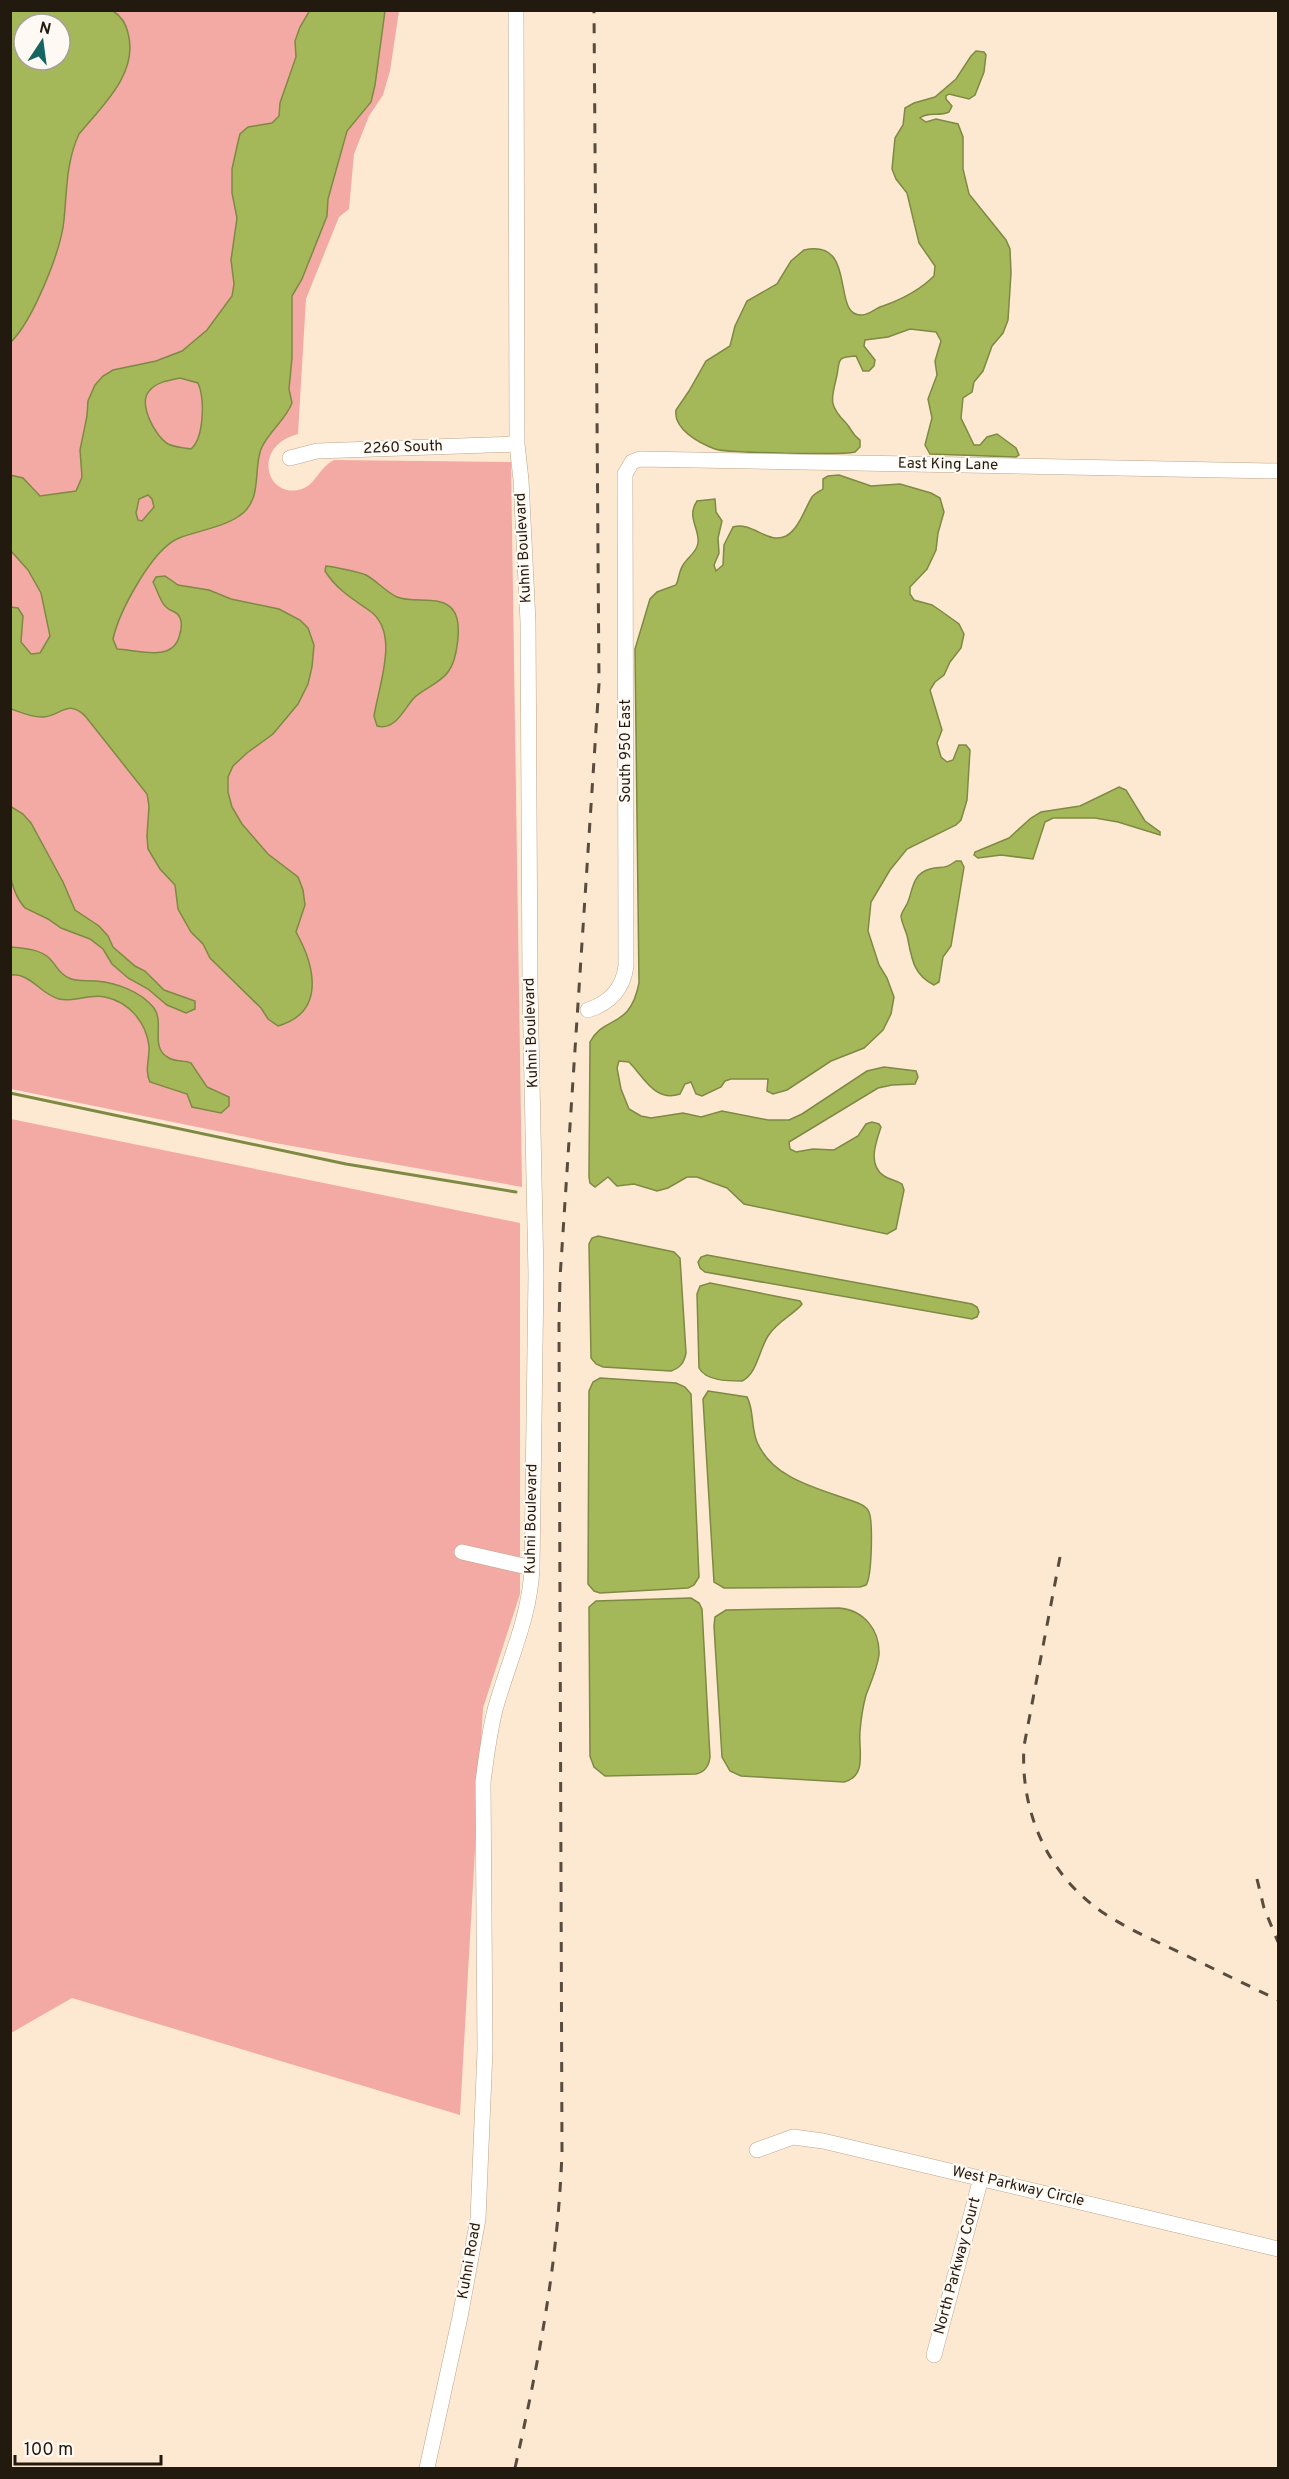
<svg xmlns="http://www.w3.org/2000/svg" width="1289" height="2479" font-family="Overpass,sans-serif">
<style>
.green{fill:#f4aaa4;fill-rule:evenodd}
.water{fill:#a5b859;stroke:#7e8943;stroke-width:1.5;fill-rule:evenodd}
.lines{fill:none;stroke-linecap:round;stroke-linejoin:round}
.stream{stroke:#7e8943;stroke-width:3}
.minor-casing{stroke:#bca58a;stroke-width:16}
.minor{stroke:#fff;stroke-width:15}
.rail{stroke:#584c3e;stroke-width:3;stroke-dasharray:10 10;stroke-linecap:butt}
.labels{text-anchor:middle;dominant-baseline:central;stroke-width:4.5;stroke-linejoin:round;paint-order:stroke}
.street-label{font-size:15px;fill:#231a0f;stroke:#fef9f3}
</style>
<rect width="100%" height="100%" fill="#fde9d2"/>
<path class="green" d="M10,11H399L390,71L383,95L369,116L354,154L349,209L339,217L306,299L298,434C249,447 268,503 304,488C316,483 319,468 334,460L511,462L522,1187L275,1143L11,1089ZM24,24H60V60H24Z
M11,1119L520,1223V1594L483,1708L460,2115L72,1998L11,2033Z"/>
<path class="water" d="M11,10L113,11C121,16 126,24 128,33C139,73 102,106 79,134C66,162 67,190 64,220C61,251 33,320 11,342ZM24,24H60V60H24Z
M310,10L385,11L375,85L371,102L347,131L328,199L327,216L302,279L292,296V358L289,389L292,403C285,421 268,432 261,449C253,470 263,501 239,516C224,527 197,531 179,538C152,549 119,612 113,639L117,649C138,650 172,662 179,637C181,631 183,624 180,618C178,611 171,612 166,607C160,602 157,589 153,582L156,577L165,576L178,585L209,590L231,599L279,609L300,620L308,628L314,645L312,667L308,684L298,704L273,734L247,753L233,766L228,777V792L232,807L242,824L268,854L298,877L303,890L305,905L296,932C315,966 326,1012 278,1026L268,1019L261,1008L210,958L203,944L191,932L178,909L175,885L160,869L148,849L147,836L149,806L147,794L86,717C68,698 61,716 43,717C33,718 20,712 11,709V607L18,608L23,616L21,642L31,654L40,653L50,636L41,593L28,570L11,551L10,475L23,478L40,496L76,491L82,477L80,450L87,416L88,401L95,385L103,376L113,370L156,361L182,351L207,330L232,296L234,284L231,260L237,218L232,193V169L238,142L240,134L248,127L272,123L279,116L280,103L296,57L295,41L300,27ZM180,378L198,383C205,399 204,438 191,449C183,448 174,447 168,444C155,436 137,403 150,390C157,382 170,380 180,378ZM148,495L152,499L154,507L142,521L138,520L136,513L139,499Z
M976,51L984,52L986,55L984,72L975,95L969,99L949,94L946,96V99L952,106L949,112C939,117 928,111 920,118L926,122L936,119L958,124L963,137V169L969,194L1006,240L1010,249L1011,273L1008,320L1003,333L992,346L983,371L974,382L972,392L963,398L961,418L974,445H980L987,437L997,434L1016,448L1019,455L1016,457L930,454L925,445L932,418L928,399L937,375L935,361L941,341L936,332L910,329L888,337L865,340L864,346L875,360L874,366L869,371H863L856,356C836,357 840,360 837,375C832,398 827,404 846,423C852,429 851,434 860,440V447L855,452C844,455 724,453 715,449C699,443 673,429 676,410L689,391L706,361L730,346L735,326L747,301L777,284L791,261L804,250C859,238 830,317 862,315C870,315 875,308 883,306C900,300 920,290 934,276L935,266L919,243L907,193L896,179L892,169L895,138L903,125L905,108L914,103L935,97L956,79L971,56Z
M839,475L871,486L900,484L931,493L940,498L944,512L938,533L936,550L927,569L910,587V594L914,600L932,605L941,611L959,624L964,634L961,648L950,662L944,675L935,682L930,690L942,730L937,743L941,757L947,762L953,760L959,745H966L970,750L967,800L961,820L956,825L907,849L890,870L871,902L868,931L879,965L887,978L894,997L891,1014L883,1030L864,1048L831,1061L787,1090L773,1094L767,1091L768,1079H731L725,1081L721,1087L702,1096L696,1094L691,1082L685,1084L680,1094C655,1103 643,1076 629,1062L619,1061L617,1068L621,1089L629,1109L641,1116L651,1118L683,1113L701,1117L722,1111L768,1120H789L802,1114L867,1071L884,1067L916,1071L918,1077L915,1084L892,1085L878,1088L789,1142L790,1149L796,1152L813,1149L834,1150L858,1136L866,1124L872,1122L879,1124L881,1127C876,1142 867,1165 884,1176C890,1180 896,1180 902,1184L904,1190L896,1229L887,1234L744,1204L727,1188L697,1177H687L668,1188L657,1191L634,1184L617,1186L608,1177L595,1187L590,1183L589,1177L590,1042C604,1015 630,1030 639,983L635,649L650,599L657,592L676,585C679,579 679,572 682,567C686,558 697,553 698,543C700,529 686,517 697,501L715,499L716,512L722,521L718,538L719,553L714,565L716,571L723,565L724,545L733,527C752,521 768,545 786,536C799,529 805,508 812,497C815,493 820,491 823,489V479L828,476Z
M326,566C335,567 359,572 366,575C377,581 386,592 397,597C414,604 441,594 453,610C463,622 457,661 448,672C440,683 425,688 415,697C404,708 396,731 377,726L374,716C379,684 400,633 370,611C353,599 337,590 325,571Z
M1119,787L1126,790L1145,821L1160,832V835L1118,822L1095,818H1053L1045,822L1033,859L1001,855L978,858L974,855L975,852L1009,838L1031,818L1041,812L1080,806Z
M10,806L23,814L31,823L63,882L75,910L99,926L108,936L113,947L135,966L145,971L164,990L195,1001V1009L186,1013L167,1005L148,989L128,978L112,964L103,949L90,939L61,928L48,919L25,908C2,883 10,838 10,806Z
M956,861H961L964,867L951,946L943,957L939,982L934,985C914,975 912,960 908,940C907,932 902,925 901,916C902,911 905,908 907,904C913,892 911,874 930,869C942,866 944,870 956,861Z
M11,947C23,948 41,949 50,959C57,966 59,974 69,978C77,982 87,980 96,981C117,983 140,991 154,1008C165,1023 149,1048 169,1058C176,1062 184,1060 191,1063L207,1087L229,1097V1106L221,1113L192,1107L187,1094L150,1082C144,1069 150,1059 149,1046C146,1022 129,1002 105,997C90,993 74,1003 59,999C40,994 31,973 11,975Z
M598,1236L674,1252L680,1258L686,1353C684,1363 680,1368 671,1371L603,1367L596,1364L591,1358L589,1244L592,1238Z
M707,1255L972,1304L977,1307L979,1312L977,1317L972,1319L705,1272L700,1268L698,1262L701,1257Z
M710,1283L800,1301L802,1304C796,1313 777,1321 768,1336C759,1350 757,1374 742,1381C728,1381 706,1381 699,1368L697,1294L700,1286Z
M600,1378L676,1383L685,1387L691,1394L699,1577L694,1585L688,1588L600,1593L594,1591L588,1584L589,1391L593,1382Z
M708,1391L747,1397C754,1409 751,1428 757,1442C774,1481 822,1489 858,1503C863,1505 867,1507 869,1512C873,1522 872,1577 866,1585L860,1587L724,1588L714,1582L703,1399Z
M691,1598L699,1603L702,1609L710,1757C709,1766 705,1772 696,1774L605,1776L594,1767L590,1756L589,1607L596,1601Z
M839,1608C864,1610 880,1630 879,1655C877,1669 871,1682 866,1695C863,1706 861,1719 860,1731C858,1749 868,1776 844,1782L741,1776L730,1771L722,1757L714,1626L715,1617L726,1610Z"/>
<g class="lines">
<path class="stream" d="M10,1093L346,1164L516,1192"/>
<g class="minor-casing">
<path id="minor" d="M290,458L317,451L517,444
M588,1010C610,1003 623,989 626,966L625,474L632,462L640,459L1278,471
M462,1552L532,1568
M757,2150L793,2137L823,2141L1278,2249
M934,2355L981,2178
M427,2468L460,2317L478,2219L485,2050L483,1782C486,1758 489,1734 495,1710C508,1662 530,1618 532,1568L536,1275L530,986L528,622L521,480L517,444L516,10"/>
</g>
<use href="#minor" class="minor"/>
<path class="rail" d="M1060,1557L1024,1746C1020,1811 1047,1874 1102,1912C1126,1928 1153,1940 1179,1952C1212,1968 1245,1984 1278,2000
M1257,1879L1264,1908L1278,1942
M515,2468C539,2360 558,2263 562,2152L559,1324L560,1278L599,684L594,10"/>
</g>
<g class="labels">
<g class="street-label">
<text transform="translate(403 448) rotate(-2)">2260 South</text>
<text transform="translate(948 465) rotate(1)">East King Lane</text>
<text transform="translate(524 548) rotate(-93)">Kuhni Boulevard</text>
<text transform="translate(626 751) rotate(-90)">South 950 East</text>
<text transform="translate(532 1033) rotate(-92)">Kuhni Boulevard</text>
<text transform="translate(532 1519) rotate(-89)">Kuhni Boulevard</text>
<text transform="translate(1018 2187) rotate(13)">West Parkway Circle</text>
<text transform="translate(470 2261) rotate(-80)">Kuhni Road</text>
<text transform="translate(958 2266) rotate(-75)">North Parkway Court</text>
</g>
</g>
<rect width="1289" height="2479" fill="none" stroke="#231a0f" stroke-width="24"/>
<g transform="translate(42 42) rotate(13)"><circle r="28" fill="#fef9f3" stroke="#a6a098" stroke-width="1.5"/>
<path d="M0-4.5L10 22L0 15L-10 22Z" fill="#176561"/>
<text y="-9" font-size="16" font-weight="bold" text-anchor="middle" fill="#231a0f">N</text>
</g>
<path d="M15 2455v9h146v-9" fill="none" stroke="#231a0f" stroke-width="3"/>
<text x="24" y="2455" font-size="18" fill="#231a0f" stroke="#fef9f3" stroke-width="4.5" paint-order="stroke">100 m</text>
</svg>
